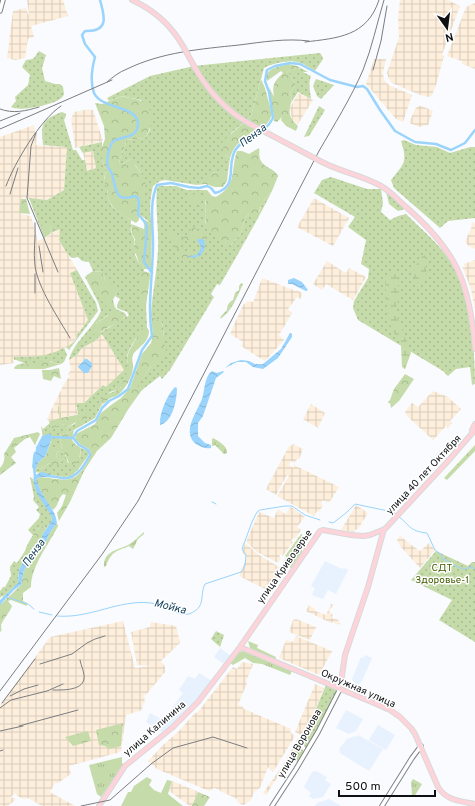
<svg xmlns="http://www.w3.org/2000/svg" width="475" height="806" font-family="Overpass,sans-serif">
<style>
.built{fill:#e8f1fe}
.industrial{fill:url(#industrial-grid)}
.grass{fill:url(#grass-dots);fill-rule:evenodd}
.forest{fill:url(#forest-crowns)}
.wetland{fill:url(#wetland-marsh)}
.park{fill:url(#park-tufts)}
.pitch{fill:#c6dbaa}
.water{fill:url(#water-waves)}
.lines{fill:none;stroke-linecap:round;stroke-linejoin:round}
.stream{stroke:#9ad4fc;stroke-width:1}
.river{stroke:#9ad4fc;stroke-width:2.5}
.secondary-casing{stroke:#7f8389;stroke-width:5.5}
.primary-casing{stroke:#d8d9d9;stroke-width:6}
.secondary{stroke:#fff;stroke-width:3.5}
.primary{stroke:#fed3da;stroke-width:4}
.rail{stroke:#7b7d80;stroke-width:1}
.primary-bridge-casing{stroke:#d8d9d9;stroke-width:6;stroke-linecap:butt}
.primary-bridge{stroke:#fed3da;stroke-width:4}
.labels{text-anchor:middle;dominant-baseline:central;stroke-width:3;stroke-linejoin:round;paint-order:stroke}
.street-label{font-size:10px;fill:#0e1012;stroke:#fff}
.park-label{font-size:10px;fill:#415b00;stroke:#fff}
.water-label{font-size:11px;font-style:italic;fill:#0f3d58;stroke:#fff}
</style>
<defs>
<pattern id="industrial-grid" width="8" height="8" patternUnits="userSpaceOnUse"><rect width="8" height="8" fill="#feefdc"/><path d="M0 4h8M4 0v8" fill="none" stroke="#d8ccbc"/></pattern>
<pattern id="grass-dots" width="8" height="8" patternUnits="userSpaceOnUse"><rect width="8" height="8" fill="#c6dbaa"/><path d="M2 2h.1M6 6h.1" fill="none" stroke="#a9bb91" stroke-width="1.8" stroke-linecap="round"/></pattern>
<pattern id="forest-crowns" width="20" height="18" patternUnits="userSpaceOnUse"><rect width="20" height="18" fill="#c6dbaa"/><path d="M2 6a3 3 0 1 1 6 0M12 15a3 3 0 1 1 6 0" fill="none" stroke="#a9bb91"/></pattern>
<pattern id="wetland-marsh" width="20" height="14" patternUnits="userSpaceOnUse"><rect width="20" height="14" fill="#c6dbaa"/><path d="M1 5h8M5 5V1M11 12h8M15 12V8" fill="none" stroke="#a9bb91"/></pattern>
<pattern id="park-tufts" width="24" height="20" patternUnits="userSpaceOnUse"><rect width="24" height="20" fill="#c6dbaa"/><path d="M3 7l-1-3M5 7V3M7 7l1-3M15 17l-1-3M17 17v-4M19 17l1-3" fill="none" stroke="#a9bb91"/></pattern>
<pattern id="water-waves" width="16" height="10" patternUnits="userSpaceOnUse"><rect width="16" height="10" fill="#9ad4fc"/><path d="M0 5q4-4 8 0t8 0" fill="none" stroke="#84b5d7"/></pattern>
</defs>
<rect width="100%" height="100%" fill="#f9fbfe"/>
<path class="built" d="M325,561L342,569L344,568L348,570L336,594L328,590L323,599L312,595L315,588L311,586Z
M220,648L231,656L224,664L214,657Z
M365,655L372,658L362,681L359,684H355L352,679L361,657L363,658Z
M199,673L212,681L191,708L183,716L162,732L146,722L150,713L163,720L183,693L179,690L188,676L195,679Z
M346,710L363,719L356,731L349,734L336,728Z
M378,725L395,735L386,750L369,740Z
M358,735L383,749L369,771L340,753L339,749L347,739L355,736L357,737Z
M316,771L327,777L325,780L331,784L323,797L313,799L309,796L311,793L304,787L312,772Z
M329,799L341,806H315L317,803Z"/>
<path class="industrial" d="M27,0H63L68,16L31,26L34,37L28,39L25,58L15,60L7,58L13,11L26,8L28,14H29Z
M400,0H448L460,6L442,55L444,56L436,85L432,95L429,97L420,95L392,83L389,79L387,73L399,37L398,18Z
M475,3V69L462,64V61L447,56L466,7Z
M374,59H386L383,73L384,80L389,85L412,95L403,122L396,119L366,84Z
M298,93L313,100L298,124L292,120L290,108Z
M418,106H422L433,111L428,125L420,127L409,123L415,109Z
M90,109V110H93L103,141L75,148L71,119L74,112Z
M34,125L35,132L37,133L36,145L67,147L64,190L47,200L23,198L21,214L31,216L38,241L50,235V232L53,233L60,229L59,240L77,270L70,273L88,320L77,335V337L70,346L50,355L33,357H14V363L0,365V137Z
M93,151L96,168L87,171L83,153Z
M314,198L349,218L333,246L297,227Z
M472,222L475,223V249L469,246L465,242L472,226L471,225Z
M475,260V309L471,289L462,266L465,268L464,264Z
M327,261L344,272H347L349,268L366,277L353,300L326,284L322,290L313,284Z
M262,278L296,291L297,290L303,294L300,299L297,297L288,309L292,313L279,335L284,340L265,361L241,346L243,342L230,334L243,305L248,301L253,302L254,300Z
M102,334L124,370L106,388L103,385L84,403L76,407L78,414L49,421L47,419L64,384L70,376L68,374L71,370L69,360L77,355L82,348L95,341Z
M433,391L448,397L461,409L450,421L452,423L448,428L446,426L433,440L407,416L405,412L412,403L418,407Z
M311,404L325,413L318,428L303,419Z
M293,444L303,449L299,459H297L295,463L291,461L289,465L293,468L294,465L339,487L329,503L323,500L321,504L323,505L319,512L317,511L314,516L277,496L289,476L287,475L276,495L266,489L289,446H291Z
M356,505L368,513L358,529L355,530L354,532L341,530Z
M291,507L305,517L297,527L301,530L295,539L293,538L291,541L293,542L283,556L281,554L279,557L281,558L278,563L257,552L246,542L259,512L274,518L278,509L285,514Z
M400,536L410,544L420,551L429,543L435,550L420,568L400,546L397,540Z
M245,543L259,555L281,568L278,573L279,574L269,591L239,576L247,557L242,552Z
M331,604L333,605L329,612L333,615L331,618L339,620L338,622L340,623L339,625L332,622L331,623L306,611L309,605L315,609V611L326,615Z
M296,619L316,627L310,640L289,632L293,620Z
M123,621L135,668L151,666L137,665L131,632L150,627L151,622L176,626L180,643L161,661L165,667V672L150,690L146,695H144L145,703H143L142,710L126,715L121,751L117,753L69,766L71,774L58,783H55L50,792L75,806H42L28,798L23,799L21,798L15,794L16,792L8,800L13,797L16,800L7,806H0L2,804L0,805V705L50,637Z
M296,636L332,651L319,675L279,658L286,640L293,642Z
M242,662L253,664L246,682L247,683L238,705L242,706L244,709L291,729L290,732L295,736L273,772L268,767L260,788L255,791L250,801L243,805L237,802L238,800L235,798L220,791V790L214,788L209,791L157,769L148,761L163,745L179,731L194,714L198,712L233,667L237,669Z
M315,684L324,688L304,737L295,732Z
M298,738L302,739L266,795L263,793L283,765Z
M172,781L199,792L192,806H190L169,791Z"/>
<path class="grass" d="M39,51L46,55L42,68L45,81L55,84H60L63,87L64,94C64,95 61,99 60,99C52,105 19,112 11,107L16,101L15,97L28,85L30,75L22,67L26,60L33,59Z
M320,53L322,56L323,59L315,71C311,69 306,65 301,63C289,59 275,63 264,68L251,116L230,134L225,155L230,158L228,172C212,168 208,177 197,185L165,180L160,181L153,186C150,199 149,211 152,224L139,214L141,203V173L131,159L122,164H119C120,155 125,149 126,140L145,138L150,130L141,100L122,96L109,101L107,98L150,76L194,66Z
M296,68L303,69V72L311,76C308,84 310,90 311,99L298,92L291,103L292,98L290,97L291,91L295,86V82L287,72L290,70L294,71Z
M316,79L334,85L321,99L317,96L313,86Z
M319,106L325,110L309,136L304,137Z
M62,112L66,114V116L64,120L73,150H76L82,160H85L87,171L96,168L93,151L83,153L79,147L102,142V160L106,170L104,179L107,185L108,197L111,205L117,211L131,220C131,224 130,230 132,234C134,241 137,240 132,249L139,263L142,264L144,269L141,306H146L147,328C140,329 126,352 127,359C127,363 129,367 128,371C126,378 123,383 120,389L110,392L101,403L102,404L95,418L74,430L60,436L62,450L49,446L51,442L49,435L43,437L41,426L43,429L50,423V426L66,424V428C71,425 78,423 81,419H83L78,414L76,403H84L103,385L106,387L124,370L102,334L95,341L82,348L77,355L69,360C74,341 93,329 101,311L98,302L85,277L86,276L88,281L115,308V306L116,309L125,313L127,317L129,315L127,312C117,308 114,310 120,299L115,296L117,292L105,280L103,272L93,271L89,262L82,261L78,257L72,258L68,255L59,240L60,229L51,233L50,232L51,225L40,227L29,198L47,200L64,190L67,147L43,145C41,124 41,120 62,112ZM108,315L125,317C117,324 108,327 100,333L96,323Z
M404,140L416,145L437,147L450,153L470,147H475V218L448,221L440,228L394,188L391,180C404,163 408,163 401,141Z
M331,177L367,189H381L383,203L381,212L390,220L398,216L406,214C419,227 434,239 445,254C470,284 475,346 475,384L472,385L470,367L456,369L448,376L443,371L358,320L353,308L354,301L368,278L369,269L361,264L366,240L348,227L355,217L314,193L322,180Z
M159,186H176L187,190H204L206,197L205,206L206,218L205,222L207,228L215,237L231,245L241,233L245,218L249,214H253L259,212L262,203L272,191C256,223 238,254 220,285L217,284L211,294L214,297L170,370L162,379L160,376L142,390L137,386L149,369L162,357L165,351C163,340 165,331 161,321L151,316C152,294 157,273 158,250C159,229 155,209 157,188Z
M386,191L405,208V209L398,211L389,204Z
M77,270L96,303L98,311L69,350L66,347C71,345 74,342 77,337V335L88,320L70,273Z
M64,348L67,355L64,362L61,364L53,363L51,361C43,362 31,366 24,363C20,362 19,360 14,360V357C34,357 46,357 64,348Z
M81,448L88,451V456L77,471L71,476L64,477L35,472L36,468L40,469L50,463L62,461L56,456L57,452L59,451L65,454L68,463L80,457Z
M30,477L33,479L36,489L52,517L51,522L46,529L42,526L38,529L34,536L28,530L39,518L40,514L36,510L39,507L33,500L34,497Z
M301,534L305,537L301,546L302,552L291,568L283,562L287,557L285,556Z
M25,551L23,562L19,570L18,583L3,597L2,596L0,598V591L3,587H5L11,576L10,567L14,561L17,563Z
M436,551L468,566L472,562H475V642L439,620L452,600L411,580Z
M216,631L224,635L220,647L211,639Z
M326,685L336,690L337,692L306,749L302,742Z
M299,744L304,752L299,763L291,759Z"/>
<path class="forest" d="M288,64L297,66L308,72H303V69L296,68L294,71L298,74L295,75L290,70L287,72L292,75L291,77L295,82V86L291,91L290,97L292,98C289,112 287,116 298,126L296,131L286,126L281,120L282,117L277,122L274,121C275,113 271,108 270,101C270,96 270,92 269,87L274,97C272,84 274,82 283,73L281,71L267,81C264,68 278,67 288,64Z
M261,79L265,88L272,114C267,133 243,134 234,149C232,152 231,155 230,158L225,155L222,142L251,116Z
M122,96C128,98 136,98 141,101C157,108 152,127 145,138L126,140C125,149 120,155 119,164H122L131,159L136,160L135,165C138,170 144,175 145,181C148,194 138,207 139,220L136,223C125,216 111,210 108,197C107,191 108,186 104,181L106,170L102,160V147L105,139L104,126L95,103L102,104Z
M259,148C260,153 258,156 261,161C265,168 274,168 278,176L272,191L262,203L257,216L249,214L245,218L241,233L231,245C218,243 213,236 205,226L206,218L205,206L206,202L204,190H207L212,196L216,197C238,184 230,172 237,151H242L249,154Z
M220,170L228,172L227,181L223,187H215L205,184L197,185L209,174Z
M188 200a6 6 0 1 1 12 0a6 6 0 1 1-12 0Z
M21,199H26L30,214L19,213Z
M145,220L152,224L151,269H144L142,264L139,263L136,254L132,252V249L135,244V239L132,234L131,224L144,229Z
M49,222L51,225L50,234L44,238L40,227Z
M193,227L205,234L206,241C202,239 200,238 197,241L191,240L183,241L177,250L173,248L174,243L170,240L168,235L170,232L177,236L182,238L189,234L191,228Z
M182,252L198,253L197,255L187,256L192,258V260L182,261L176,255Z
M93,271L103,272L105,280L115,286L117,292L113,300L115,308L108,309L88,281L86,276Z
M143,271L150,273V277L146,306H141L139,275L143,274Z
M113,312L125,315C122,323 114,324 107,328C103,330 100,333 96,335L91,333L92,326Z
M151,316L161,321C165,331 163,340 166,351L163,357L149,369L138,386L142,390L129,408L111,438L97,451L84,471L70,502L59,521L57,513L62,506L66,495L63,494C57,500 59,505 53,510C45,502 41,491 36,480L40,477C70,480 75,486 91,455L89,449L81,445L75,439L76,434L95,424L101,413L111,405L121,398L130,388L142,354L151,343L153,335Z
M143,328H147L149,331C149,342 140,346 134,353C130,358 134,363 133,368C132,378 125,389 118,395C115,397 112,397 109,399C106,401 106,403 102,404L101,403L105,395L120,389L128,370L127,358L129,351L138,335Z
M48,360L53,363L61,364L44,369H15L14,368C19,361 28,365 35,363C39,362 44,361 48,360Z
M59,368L61,379L54,376L51,381L43,379L42,370H50Z
M405,374L414,379L399,401L391,408L390,403H388V402L390,400L394,389Z
M58,406H59V413H61V418L86,413L88,414L87,418L85,420L81,419V422H79L77,425L75,424L76,422L66,428L65,424L55,427L54,426L53,428H51L49,421L60,418V414H58Z
M74,430L72,440L76,445L81,448L79,460L74,465C67,464 68,459 65,454L59,451L57,452L56,456L62,461L57,466L53,467L50,463L40,469L36,468L38,463L46,455L49,446L62,449L60,436Z
M38,432L40,434L35,445L30,437L25,439L14,448L16,452L11,457L16,463L0,475V468C4,464 5,459 4,454L14,438Z
M475,445V451L447,480L444,478Z
M57,523L58,526C49,544 31,566 31,587L23,593V601L27,603V606L11,600L8,601L12,606C10,612 2,621 1,625C1,627 2,629 1,632L0,631V605L21,585L24,570L47,540L49,534Z
M42,526L46,529L42,535V539L36,548L23,562C23,550 32,533 42,526Z
M123,723L121,746L109,749L105,746L99,745L96,730Z
M88,731L91,741L73,746L65,737Z
M198,792L210,797L204,806H192Z"/>
<path class="wetland" d="M425,255L427,277L424,283L420,284L416,281L413,270L420,258Z
M394,268L400,293L395,311L411,353L405,369L402,367L401,345L391,327L387,304L385,279L390,271Z
M241,283L243,284C238,295 231,313 220,319L221,316L227,310C227,305 229,302 233,300L235,293L239,290V286Z
M213,438C219,441 228,447 227,453L224,454L215,445L212,446V439Z
M144,532V534L138,539L133,549L129,546C115,552 112,551 106,566L104,567C103,551 118,550 128,545C134,542 139,536 144,532Z"/>
<path class="park" d="M248,641L258,645L257,648L276,657L275,660L250,648Z
M243,651L292,671L290,675L262,664L253,663L245,658L233,665L230,663L239,652Z
M122,757V763L124,765L101,797L97,794L89,765Z
M413,779L422,784L414,797L412,796L411,782Z"/>
<path class="pitch" d="M147,777L152,780L149,785L154,790L161,793L167,780L172,781L168,794L183,806H121L128,792H131L134,786Z"/>
<path class="water" d="M199,239H203L205,242L204,250L201,255L194,258L187,256L197,255L201,248L200,244L197,241Z
M294,278L302,282L308,290L306,291L292,284H288V280Z
M290,333L292,334V337L278,358L263,369L253,367L246,362H237L225,368L231,363L241,360L249,361L255,364H263L281,349Z
M85,359H87L92,363V366L88,373H84L78,367Z
M212,371L217,373L223,371L224,372L216,378L203,416L198,423V436L205,443L211,445V448C205,449 201,447 196,444C181,432 197,412 202,399C205,390 204,377 212,371Z
M175,387L177,388C177,399 173,422 160,425C159,414 167,395 175,387Z
M49,435L52,437L46,455L38,463L35,471L32,467L36,449L43,437Z
M41,472L50,474V477H40L36,480C39,485 40,490 43,495C48,504 56,512 57,523L49,534L47,540L24,570L21,585L14,590L0,605V600L18,583L19,570L23,562L36,548L42,539V535L51,522L52,517C46,506 31,490 34,476Z"/>
<g class="lines">
<path class="stream" d="M212,502L216,504
M398,516C411,526 409,531 427,533L435,550L442,555V559L449,561L450,564L464,569L472,567L475,569
M329,522L333,523C341,517 348,512 355,504L393,512L396,514
M7,597L28,604L34,609
M39,612L52,615
M57,616C90,619 119,599 151,603C162,604 178,617 189,614C207,607 199,596 205,584L241,572L245,566L246,555L242,549L252,522L257,512L260,510L285,506H292L305,515L320,520"/>
<path class="river" d="M100,0C105,17 109,32 85,31L82,35L85,44L95,57C92,68 90,82 94,93C102,110 139,105 138,125C137,139 121,136 114,141C109,144 106,161 108,166C108,169 111,171 112,174C114,180 114,186 117,192C120,200 127,198 135,196L138,198L139,203L138,214L144,221L147,227L144,262L152,273
M73,438L77,431L96,420L102,408L109,401L119,396L128,389L142,350L152,336C147,305 153,275 153,243C153,225 149,203 157,185L171,183L189,187L199,188L207,186L211,188L215,193C240,187 225,164 236,149C247,134 264,136 273,118L269,92L265,81L267,70L275,66L290,63L300,64L330,80L357,87L363,86L367,89L380,110L395,131L415,142L436,144L451,150L465,143L475,130
M37,448L43,437L49,435L52,437L73,438L79,445L88,450L90,455C84,466 76,480 62,478C57,477 52,476 47,476
M35,453C32,464 35,468 35,479"/>
<g class="secondary-casing">
<path id="secondary" d="M0,11L3,0
M272,806L296,769L318,732L340,689
M382,806L412,758L421,746"/>
</g>
<g class="primary-casing">
<path id="primary" d="M132,0C154,10 171,25 183,46
M195,68C209,92 227,112 252,125
M322,162C341,172 361,175 381,186C390,191 397,199 405,206C456,250 470,282 475,349
M472,430L475,424
M240,647L374,703L390,710L400,717L411,728L415,734L438,787C447,801 460,801 475,804
M340,689L345,655L368,587L384,529
M99,806L125,766L173,727L198,702L240,647L320,531L323,530L351,535L363,536L370,535L385,529L448,461L475,430"/>
</g>
<use href="#secondary" class="secondary"/>
<use href="#primary" class="primary"/>
<path class="rail" d="M305,42C337,38 367,37 379,0
M373,70L381,41L387,6
M107,82C113,77 119,72 127,69C162,52 201,49 239,45C263,42 286,38 309,41
M0,109C13,114 26,111 39,107
M0,121L20,113
M0,129L112,80
M36,133L31,146L27,198L58,272
M6,186C15,162 40,120 61,106
M10,194L18,168
M35,223C36,237 33,252 35,266C38,288 59,319 70,338
M39,246L43,272
M35,293V274
M40,664L72,654L87,643L95,639L105,636
M53,690C61,690 82,691 84,679C85,673 81,666 80,660
M0,691L103,553L138,501L319,151C334,125 351,98 363,70C372,48 377,23 384,0
M10,696L24,689L38,685
M2,703L35,659
M0,708L11,700L47,691L63,684
M19,726L78,710
M0,731L23,726
M0,751L3,750
M81,806L110,800L151,764L173,748L213,737L247,748"/>
<g class="primary-bridge-casing">
<path id="primary-bridge" d="M183,46L195,68
M252,125L322,162"/>
</g>
<use href="#primary-bridge" class="primary-bridge"/>
</g>
<g class="labels">
<g class="street-label">
<text transform="translate(424 475) rotate(-47)">улица 40 лет Октября</text>
<text transform="translate(285 567) rotate(-55)">улица Кривозерье</text>
<text transform="translate(358 689) rotate(24)">Окружная улица</text>
<text transform="translate(155 729) rotate(-41)">улица Калинина</text>
<text transform="translate(300 744) rotate(-60)">улица Воронова</text>
</g>
<g class="park-label">
<text x="442" y="568">СДТ<tspan x="442" dy="12">Здоровье-1</tspan></text>
</g>
<g class="water-label">
<text transform="translate(253 136) rotate(-37)">Пенза</text>
<text transform="translate(34 553) rotate(-54)">Пенза</text>
<text transform="translate(170 607) rotate(14)">Мойка</text>
</g>
</g>
<g transform="translate(447 28) rotate(166)" stroke="#ffffff" stroke-width="3" paint-order="stroke">
<path d="M0-3L7 15L0 10L-7 15Z" fill="#0e1012"/>
<text y="-6" font-size="11" font-weight="bold" text-anchor="middle" fill="#0e1012">N</text>
</g>
<path d="M339 790v6h96v-6" fill="none" stroke="#0e1012" stroke-width="2"/>
<text x="345" y="790" font-size="12" fill="#0e1012" stroke="#ffffff" stroke-width="3" paint-order="stroke">500 m</text>
</svg>
